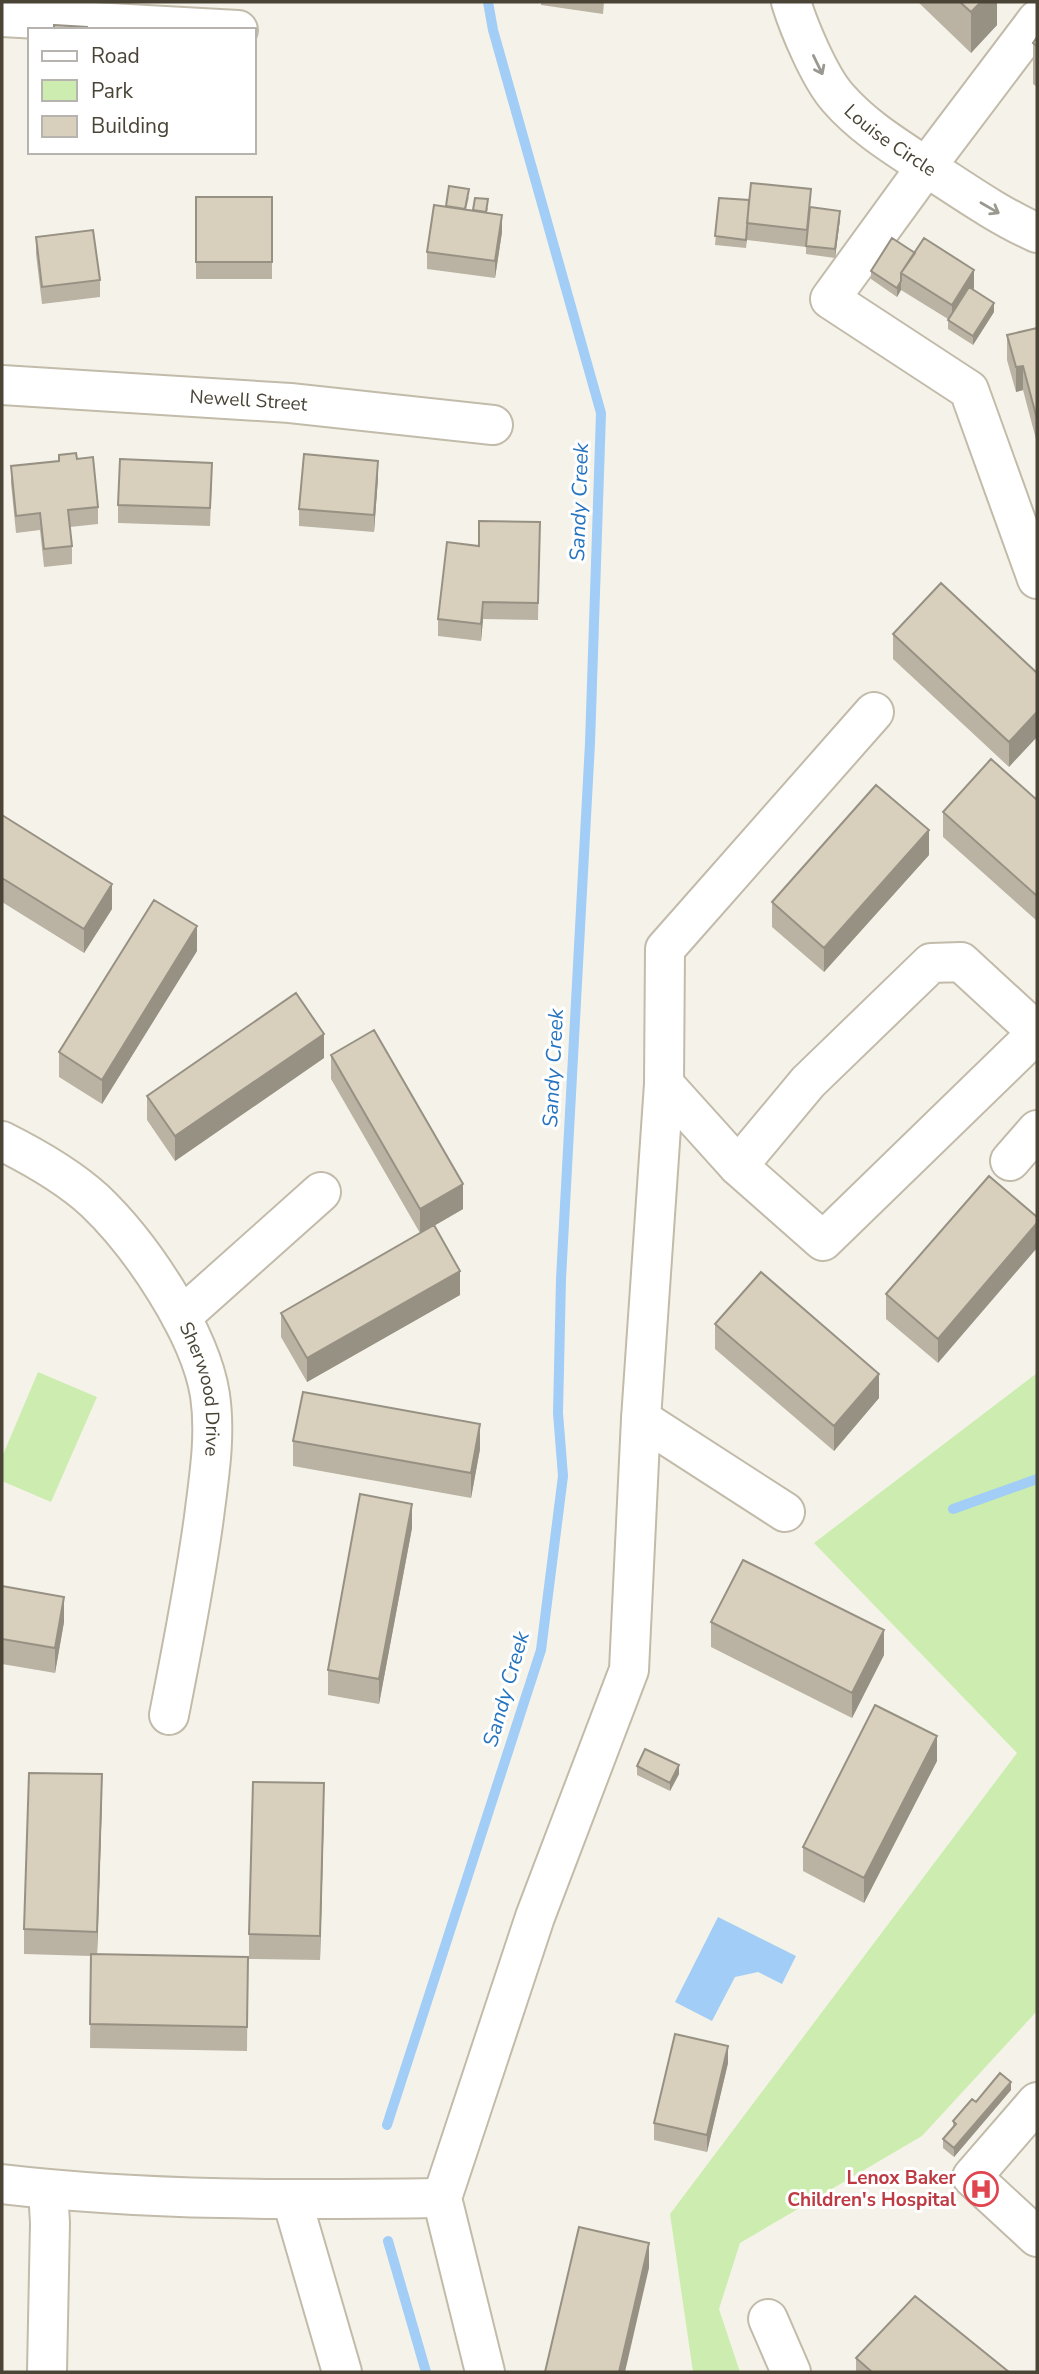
<svg xmlns="http://www.w3.org/2000/svg" width="1039" height="2374" font-family="'Nunito Sans',sans-serif">
<style>
.green{fill:#ccedaf}
.water{fill:#a1cdf6}
.lines{fill:none;stroke-linecap:round;stroke-linejoin:round}
.stream{stroke:#a1cdf6;stroke-width:10}
.minor-casing{stroke:#c2bbaa;stroke-width:42}
.minor{stroke:#fff;stroke-width:38}
.wall{fill:#bab2a3}
.shaded-wall{fill:#979184}
.building{fill:#d8cfbd;stroke:#979184;stroke-width:2}
.oneway{stroke:#9b9890}
.labels{text-anchor:middle;dominant-baseline:central;stroke-width:6;stroke-linejoin:round;paint-order:stroke}
.street-label{font-size:19px;fill:#4a4436;stroke:#fff}
.health-label{font-size:19px;font-weight:bold;fill:#be3a42;stroke:#fff;text-anchor:end}
.water-label{font-size:21px;font-style:italic;fill:#2673bf;stroke:#fff}
</style>
<rect width="100%" height="100%" fill="#f5f3e9"/>
<path class="green" d="M38,1372L97,1397L51,1502L2,1481V1457Z
M1037,1373V2011L922,2136L740,2243L719,2309L740,2372H693L670,2214L1017,1753L814,1543Z"/>
<path class="water" d="M718,1917L796,1956L782,1984L758,1972L735,1977L712,2021L675,2002Z"/>
<g class="lines">
<path class="stream" d="M953,1509L1037,1479
M387,2125L541,1650L563,1476L558,1413L561,1279L590,743L601,413L493,30L488,2
M388,2241L426,2372"/>
<g class="minor-casing">
<g id="minor">
<path id="s1" d="M791,2C799,28 820,78 838,98C864,128 898,148 931,170C965,192 999,216 1037,233"/>
<path d="M2,17L238,30"/>
<path d="M1037,20L926,167L830,299L969,390L1037,579"/>
<path id="s2" d="M2,385L290,403L493,425"/>
<path d="M664,1084L738,1166L823,1241L1037,1033"/>
<path id="s3" d="M2,1141C34,1157 69,1177 95,1201C141,1245 200,1332 210,1395C216,1436 209,1477 204,1517C195,1584 182,1649 169,1715"/>
<path d="M1010,1161L1037,1130"/>
<path d="M738,1166L808,1082L931,963L961,962L1037,1032"/>
<path d="M181,1317L321,1192"/>
<path d="M641,1419L785,1512"/>
<path d="M1037,2102L972,2177L1037,2237"/>
<path d="M2,2184C148,2201 295,2200 442,2198"/>
<path d="M292,2200L342,2372"/>
<path d="M768,2319L791,2372"/>
<path d="M47,2372L50,2223L48,2190"/>
<path d="M485,2372L442,2198L535,1917L629,1670L641,1419L664,1084L665,949L874,712"/>
</g>
</g>
<use href="#minor" class="minor"/>
</g>
<path class="wall" d="M541,2H604L603,14L541,5Z
M918,2H997V25L971,53Z
M1037,37V87L1033,84V43Z
M196,197H272V279H196Z
M469,197L466,209L473,210L488,208L487,212L502,232L495,278L427,269V252L446,206Z
M719,198L811,207L840,219L835,258L806,254V247L747,240L746,248L715,245Z
M36,237L100,280V297L42,304L36,254Z
M915,253L974,288L973,290L994,312L973,345L948,329V319L901,290L897,297L871,279V271Z
M1037,328V443L1023,390L1016,392L1007,360V335Z
M77,459L98,507V524L70,527L72,546V564L44,567L40,530L16,533L11,483V466Z
M378,478L374,532L299,526V509Z
M212,480L210,526L118,523V505Z
M540,522L538,620L483,619L481,641L438,636V619L479,546Z
M893,634L1037,673L1009,767L893,659Z
M1037,800V921L943,837V812Z
M2,815L112,909L84,953L2,902Z
M929,855L824,972L772,927V902Z
M197,951L102,1104L59,1077V1052Z
M331,1055L463,1209L425,1231L460,1295L307,1382L281,1337V1313L420,1233L331,1079Z
M324,1058L175,1161L147,1120V1096Z
M989,1176L938,1363L886,1319V1294Z
M715,1324L879,1398L834,1451L715,1349Z
M293,1441L480,1449L471,1498L293,1466Z
M412,1528L379,1704L328,1695V1670Z
M2,1586L64,1622L55,1673L2,1664Z
M711,1622L884,1655L852,1718L711,1647Z
M937,1761L864,1903L803,1871V1847Z
M637,1766L679,1774L670,1791L637,1775Z
M102,1799L97,1954L248,1957L247,2051L90,2048L91,1956L24,1954V1929Z
M324,1808L320,1960L249,1959V1934Z
M728,2063L707,2152L654,2140V2123Z
M1011,2090L954,2157L943,2148V2139L953,2128V2121L976,2102Z
M856,2358L1009,2372H856Z"/>
<path class="shaded-wall" d="M981,2H997V25L971,53V12Z
M840,211V219L835,258V249Z
M502,215V232L495,278V261Z
M974,270V288L952,322V305Z
M901,281V290L897,297V288Z
M994,303V312L973,345V336Z
M1023,366V390L1016,392V367Z
M378,461V478L374,532V515Z
M483,602V619L481,641V624Z
M1037,712V737L1009,767V742Z
M929,830V855L824,972V948Z
M112,884V909L84,953V929Z
M197,926V951L102,1104V1080Z
M324,1034V1058L175,1161V1136Z
M463,1184V1209L420,1234V1209Z
M1037,1223V1248L938,1363V1339Z
M460,1271V1295L307,1382V1358Z
M879,1374V1398L834,1451V1426Z
M480,1424V1449L471,1498V1473Z
M412,1504V1528L379,1704V1679Z
M64,1597V1622L55,1673V1648Z
M884,1630V1655L852,1718V1693Z
M937,1736V1761L864,1903V1878Z
M679,1765V1774L670,1791V1783Z
M102,1774V1799L97,1956V1932Z
M324,1783V1808L320,1960V1936Z
M728,2046V2063L707,2152V2135Z
M1011,2082V2090L954,2157V2148Z
M649,2243V2268L625,2372H619Z"/>
<path class="building" d="M960,2H981L971,12Z
M54,25L87,27V30H54Z
M1037,37V46L1033,43Z
M751,183L811,189L807,230L747,223Z
M449,186L469,189L465,209L446,206Z
M196,197H272V262H196Z
M475,198L488,199L486,212L473,210Z
M719,198L749,200L746,240L715,236Z
M434,205L502,215L495,261L427,252Z
M810,207L840,211L835,249L806,246Z
M93,230L100,280L42,287L36,237Z
M892,238L915,253L901,273V281L897,288L871,271Z
M924,238L974,270L952,305L901,273Z
M969,287L994,303L973,336L948,320Z
M1037,328V419L1023,366L1016,367L1007,335Z
M76,453L77,459L93,457L98,507L68,510L72,546L44,549L40,513L16,516L11,466L59,461V455Z
M304,454L378,461L374,515L299,509Z
M120,459L212,463L210,508L118,505Z
M479,521L540,522L538,603L483,602L481,624L438,619L447,542L479,546Z
M941,583L1037,673V712L1009,742L893,634Z
M991,759L1037,800V896L943,812Z
M876,785L929,830L824,948L772,902Z
M2,815L112,884L84,929L2,878Z
M154,900L197,926L102,1080L59,1052Z
M296,993L324,1034L175,1136L147,1096Z
M374,1030L463,1184L420,1209L331,1055Z
M989,1176L1037,1217V1223L938,1339L886,1294Z
M434,1225L460,1271L307,1358L281,1313Z
M761,1272L879,1374L834,1426L715,1324Z
M303,1392L480,1424L471,1473L293,1441Z
M360,1494L412,1504L379,1679L328,1670Z
M743,1560L884,1630L852,1693L711,1622Z
M2,1586L64,1597L55,1648L2,1639Z
M875,1705L937,1736L864,1878L803,1847Z
M645,1749L679,1765L670,1783L637,1766Z
M29,1773L102,1774L97,1932L24,1929Z
M253,1782L324,1783L320,1936L249,1934Z
M91,1954L248,1957L247,2027L90,2024Z
M675,2034L728,2046L707,2135L654,2123Z
M1000,2073L1011,2082L954,2148L943,2139L956,2124L953,2121L972,2099L976,2102Z
M579,2227L649,2243L619,2372H545Z
M915,2296L1009,2372H872L856,2358Z"/>
<defs><path id="oneway-shaft" d="M-6 0H5M1.5-3L5.5 0L1.5 3" fill="none" stroke-width="1.6" stroke-linecap="round" stroke-linejoin="round" transform="scale(1.75)"/></defs>
<g class="oneway">
<use href="#oneway-shaft" transform="translate(818 65) rotate(64)"/>
<use href="#oneway-shaft" transform="translate(990 208) rotate(30)"/>
</g>
<defs>
<g id="hospital-ring" transform="scale(1.75)"><circle r="9.5" fill="#fff" stroke="#e0444e" stroke-width="1.5"/><path d="M-5-5h3v3.5h4V-5h3V5h-3V1.5h-4V5h-3Z" fill="#e0444e"/></g>
</defs>
<g fill-rule="evenodd">
<use href="#hospital-ring" x="981" y="2189"/>
</g>
<g class="labels">
<g class="street-label">
<text stroke="none"><textPath href="#s1" startOffset="175">Louise Circle</textPath></text>
<text stroke="none"><textPath href="#s2" startOffset="247">Newell Street</textPath></text>
<text stroke="none"><textPath href="#s3" startOffset="332">Sherwood Drive</textPath></text>
</g>
<g class="health-label">
<text x="956" y="2178">Lenox Baker<tspan x="956" dy="22">Children's Hospital</tspan></text>
</g>
<g class="water-label">
<text transform="translate(579 502) rotate(-88)">Sandy Creek</text>
<text transform="translate(553 1068) rotate(-87)">Sandy Creek</text>
<text transform="translate(506 1689) rotate(-74)">Sandy Creek</text>
</g>
</g>
<rect width="1039" height="2374" fill="none" stroke="#4a4436" stroke-width="7"/>
<rect x="28" y="28" width="228" height="126" fill="#ffffff" stroke="#b7b4af" stroke-width="2"/>
<rect x="42" y="51" width="35" height="10" fill="#ffffff" stroke="#b7b4af" stroke-width="2"/>
<text x="91" y="63" font-size="21" fill="#4a4436">Road</text>
<rect x="42" y="80" width="35" height="21" fill="#ccedaf" stroke="#b7b4af" stroke-width="2"/>
<text x="91" y="98" font-size="21" fill="#4a4436">Park</text>
<rect x="42" y="116" width="35" height="21" fill="#d8cfbd" stroke="#b7b4af" stroke-width="2"/>
<text x="91" y="133" font-size="21" fill="#4a4436">Building</text>
</svg>
